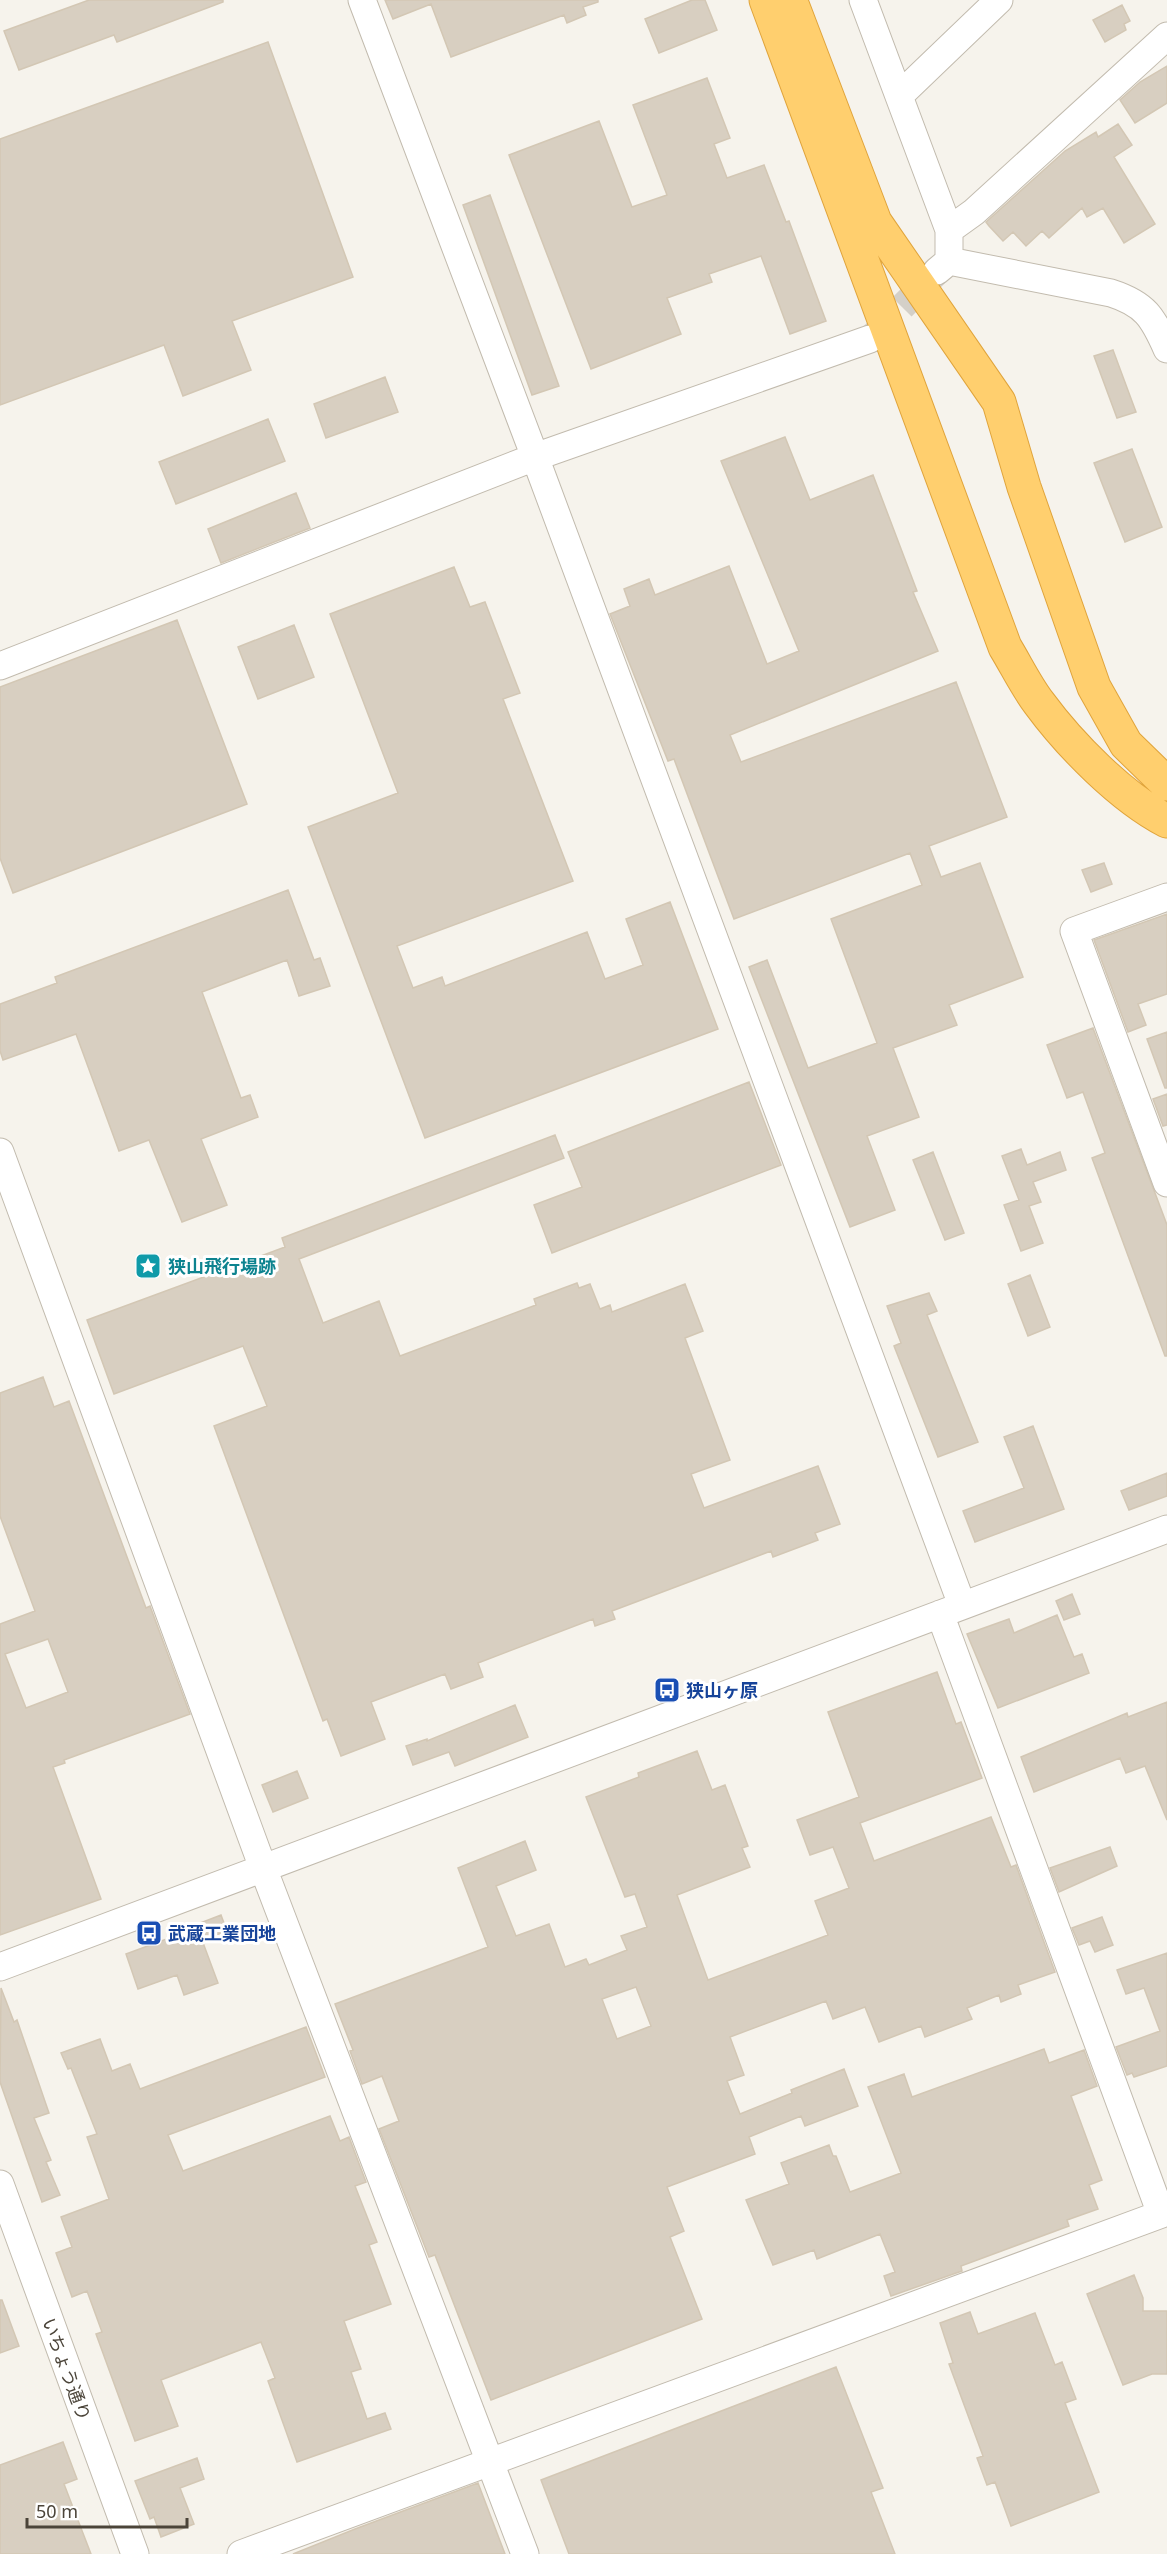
<svg xmlns="http://www.w3.org/2000/svg" width="1167" height="2554" font-family="'Noto Sans','Noto Sans JP',sans-serif">
<style>
.building{fill:#d8cfc1;stroke:#d3c7b4;stroke-width:1.5;fill-rule:evenodd}
.lines{fill:none;stroke-linecap:round;stroke-linejoin:round}
.minor-tunnel{stroke:#d4d0c8;stroke-width:27;stroke-dasharray:27 14;stroke-linecap:butt}
.minor-casing{stroke:#c2bbae;stroke-width:29}
.highway-casing{stroke:#e0a43c;stroke-width:35}
.minor{stroke:#fff;stroke-width:27}
.highway{stroke:#ffcf6e;stroke-width:33}
.labels{text-anchor:middle;dominant-baseline:central;stroke-width:6;stroke-linejoin:round;paint-order:stroke}
.culture-label{font-size:18px;font-weight:bold;fill:#0d838f;stroke:#fff;text-anchor:start}
.transit-label{font-size:18px;font-weight:bold;fill:#164399;stroke:#fff;text-anchor:start}
.street-label{font-size:18px;fill:#4b4439;stroke:#fff}
</style>
<rect width="100%" height="100%" fill="#f6f3ec"/>
<path class="building" d="M89,0H223V2L117,42L114,35L19,70L4,31Z
M385,0H598V2L583,7L586,15L567,23L564,15L451,57L431,4L393,19Z
M692,0H705L717,30L659,53L645,19Z
M1122,5L1130,21L1124,24L1126,30L1105,42L1093,20Z
M268,42L353,277L232,321L251,370L183,396L164,345L0,405V139Z
M1167,66V103L1135,123L1120,100L1140,82Z
M707,78L730,138L714,144L727,178L764,165L786,222L789,221L826,321L790,334L761,256L709,274L712,282L667,298L681,334L591,369L509,155L599,121L632,207L667,195L633,105Z
M1118,124L1132,145L1114,157L1155,224L1124,243L1103,208L1087,217L1082,208L1049,238L1042,231L1026,246L1013,232L1003,241L989,226L986,222L1065,151L1096,132L1098,137Z
M490,195L559,386L532,395L463,205Z
M1113,350L1136,412L1117,418L1094,356Z
M385,377L398,412L326,438L314,404Z
M268,419L285,461L176,504L159,462Z
M785,437L810,500L873,475L917,591L913,592L938,651L730,735L741,762L956,682L1007,817L929,846L941,877L980,863L1023,977L949,1005L957,1025L893,1048L919,1117L867,1136L895,1210L850,1227L749,967L767,960L808,1068L877,1043L831,919L922,885L910,853L734,919L674,759L668,761L610,614L630,606L624,589L649,579L655,595L729,566L767,664L799,651L721,461Z
M1132,449L1162,527L1125,542L1094,463Z
M296,493L310,528L221,563L208,529Z
M454,567L470,607L485,602L520,693L503,699L573,881L397,946L413,988L442,977L445,986L587,932L605,979L643,965L626,919L670,902L718,1029L425,1138L308,827L398,793L330,614Z
M177,620L247,804L13,893L0,858V687Z
M294,625L314,677L258,699L238,647Z
M1104,863L1112,884L1091,892L1082,870Z
M288,890L314,960L320,958L330,986L299,996L287,960L202,992L241,1098L250,1095L258,1117L201,1139L227,1205L182,1222L149,1140L119,1151L76,1034L3,1060L0,1051V1004L57,983L55,977Z
M1167,914V994L1138,1004L1146,1025L1128,1032L1094,940Z
M1093,1028L1167,1225V1356H1165L1092,1158L1105,1153L1083,1092L1067,1098L1047,1045Z
M1167,1032V1088H1165L1147,1039Z
M749,1082L781,1165L552,1253L534,1205L582,1187L568,1152Z
M1167,1094V1125L1163,1126L1153,1099Z
M555,1135L564,1158L299,1259L323,1323L379,1301L400,1356L536,1305L534,1299L577,1283L579,1288L590,1284L600,1309L610,1305L612,1312L685,1284L703,1331L685,1338L730,1460L691,1474L704,1508L818,1466L840,1524L815,1533L818,1540L773,1557L771,1551L612,1611L615,1619L595,1626L593,1619L478,1663L483,1677L451,1689L445,1674L371,1702L385,1739L341,1756L327,1719L323,1721L214,1426L267,1406L243,1346L114,1394L87,1320L285,1247L282,1238Z
M1021,1149L1027,1165L1060,1152L1066,1170L1033,1182L1041,1202L1029,1206L1043,1243L1021,1251L1004,1205L1019,1200L1002,1156Z
M933,1152L964,1233L945,1240L913,1160Z
M1030,1275L1050,1327L1028,1336L1008,1284Z
M929,1293L937,1311L927,1315L978,1442L938,1457L894,1346L901,1343L887,1306Z
M43,1377L54,1407L69,1401L146,1608L150,1606L190,1714L64,1760L65,1763L53,1767L101,1899L0,1935V1624L35,1611L0,1516V1393ZM48,1639L68,1692L26,1708L5,1654Z
M1033,1426L1064,1509L975,1542L963,1511L1024,1488L1004,1437Z
M1167,1473V1496L1129,1510L1121,1491Z
M1072,1594L1080,1614L1064,1620L1056,1601Z
M1057,1615L1074,1657L1082,1654L1089,1673L998,1708L967,1634L1009,1619L1014,1633Z
M937,1672L956,1724L961,1722L982,1778L860,1823L874,1861L991,1817L1011,1867L1016,1865L1055,1972L1018,1985L1021,1994L1001,2002L999,1995L967,2008L972,2019L925,2037L921,2026L879,2042L865,2007L833,2019L826,2001L730,2037L744,2075L727,2081L740,2114L792,2093L791,2090L844,2069L858,2106L805,2126L801,2116L749,2137L755,2154L667,2187L684,2231L670,2237L702,2319L491,2400L435,2255L429,2257L379,2129L399,2121L382,2076L362,2084L350,2051L353,2050L335,2004L488,1947L458,1868L525,1841L536,1870L496,1886L516,1936L549,1924L565,1967L586,1959L589,1965L627,1950L621,1936L647,1927L635,1894L625,1897L586,1797L639,1777L638,1773L697,1751L712,1790L725,1785L748,1846L742,1848L750,1867L677,1895L708,1980L828,1935L815,1901L849,1888L833,1847L810,1855L797,1820L859,1797L828,1712ZM636,1987L651,2026L617,2039L602,1999Z
M1167,1702V1820L1145,1766L1126,1773L1120,1758L1034,1792L1021,1757L1127,1713L1128,1717Z
M515,1705L528,1737L455,1766L449,1752L413,1765L406,1746L427,1739V1741Z
M297,1771L308,1798L273,1812L262,1785Z
M1110,1847L1117,1866L1059,1892L1050,1868Z
M221,1915L227,1931L202,1940L218,1983L184,1995L177,1975L138,1989L126,1954L191,1930L190,1927Z
M1102,1917L1113,1945L1095,1952L1090,1941L1079,1945L1072,1928Z
M1167,1953V2066L1134,2077L1132,2073L1127,2075L1116,2047L1160,2031L1144,1988L1126,1994L1117,1970Z
M1,1988L14,2022L17,2020L49,2113L34,2118L51,2160L46,2162L60,2195L42,2202L0,2082Z
M306,2027L325,2077L168,2135L183,2171L330,2116L340,2141L349,2137L366,2182L355,2186L377,2242L369,2245L391,2304L344,2321L361,2369L351,2372L367,2419L385,2413L391,2429L297,2462L268,2381L275,2378L261,2342L161,2380L178,2426L135,2441L96,2334L102,2332L87,2291L72,2297L56,2253L72,2247L61,2217L109,2199L87,2137L97,2134L71,2068L68,2069L61,2053L100,2039L112,2071L130,2064L140,2089Z
M1044,2049L1049,2063L1084,2050L1097,2086L1071,2096L1102,2180L1089,2185L1098,2209L1067,2220L1069,2226L961,2266L962,2271L891,2296L884,2276L895,2272L880,2234L817,2259L814,2250L773,2265L746,2200L789,2184L781,2163L829,2145L833,2156H836L850,2192L901,2173L868,2087L904,2074L912,2097Z
M1134,2275L1143,2298V2311H1167V2374H1152L1123,2385L1087,2294Z
M0,2300H2L19,2346L0,2353Z
M970,2312L978,2334L1035,2313L1055,2365L1062,2362L1076,2399L1065,2403L1099,2492L1011,2526L995,2482L987,2485L977,2458L983,2456L949,2364L953,2363L940,2323Z
M836,2367L883,2488L871,2492L895,2554H569L541,2480Z
M63,2442L77,2479L64,2484L91,2554H0V2465Z
M197,2458L204,2479L180,2488L194,2524L161,2537L154,2517L150,2519L135,2481Z
M478,2483L505,2554H293L355,2529Z"/>
<g class="lines">
<path class="minor-tunnel" d="M873,336L935,274"/>
<g class="minor-casing">
<path id="minor" d="M362,0L535,457L962,1605
M863,0L949,230V261L937,271
M899,96L999,0
M949,230L974,212L1167,36
M949,261L1111,293C1145,304 1153,317 1167,349
M0,666L535,457L870,339
M1167,897L1074,931L1167,1183
M0,1152L263,1868L525,2554
M940,1614L1161,2214
M0,1967L1167,1529
M0,2184L135,2554
M241,2554L1167,2212"/>
</g>
<g class="highway-casing">
<path id="highway" d="M766,0L1005,647C1016,665 1026,686 1039,703C1070,745 1121,797 1167,821
M793,7L875,222L999,402L1024,487L1094,687L1126,744L1167,784"/>
</g>
<use href="#minor" class="minor"/>
<use href="#highway" class="highway"/>
</g>
<defs>
<g id="sight-square" transform="scale(1.35)"><rect x="-9" y="-9" width="18" height="18" rx="4" fill="#0f9aa8" stroke="#fff"/><path d="M0-6L1.8-2.2L6-1.7L2.9 1.2L3.7 5.4L0 3.3L-3.7 5.4L-2.9 1.2L-6-1.7L-1.8-2.2Z" fill="#fff"/></g>
<g id="bus-square" transform="scale(1.35)"><rect x="-9" y="-9" width="18" height="18" rx="4" fill="#1a4fb4" stroke="#fff"/><path d="M-5-6H5V4H4V6H2V4H-2V6H-4V4H-5ZM-3.5-4V0h7V-4ZM-3.5 1.2v1.5H-2V1.2ZM2 1.2v1.5H3.5V1.2Z" fill="#fff"/></g>
</defs>
<g fill-rule="evenodd">
<use href="#sight-square" x="148" y="1266"/>
<use href="#bus-square" x="667" y="1690"/>
<use href="#bus-square" x="149" y="1933"/>
</g>
<g class="labels">
<g class="culture-label">
<text x="168" y="1266">狭山飛行場跡</text>
</g>
<g class="transit-label">
<text x="686" y="1690">狭山ヶ原</text>
<text x="168" y="1933">武蔵工業団地</text>
</g>
<g class="street-label">
<text transform="translate(67 2369) rotate(70)">いちょう通り</text>
</g>
</g>
<path d="M27 2518v9h160v-9" fill="none" stroke="#4b4439" stroke-width="3"/>
<text x="36" y="2518" font-size="18" fill="#4b4439" stroke="#ffffff" stroke-width="4.5" paint-order="stroke">50 m</text>
</svg>
